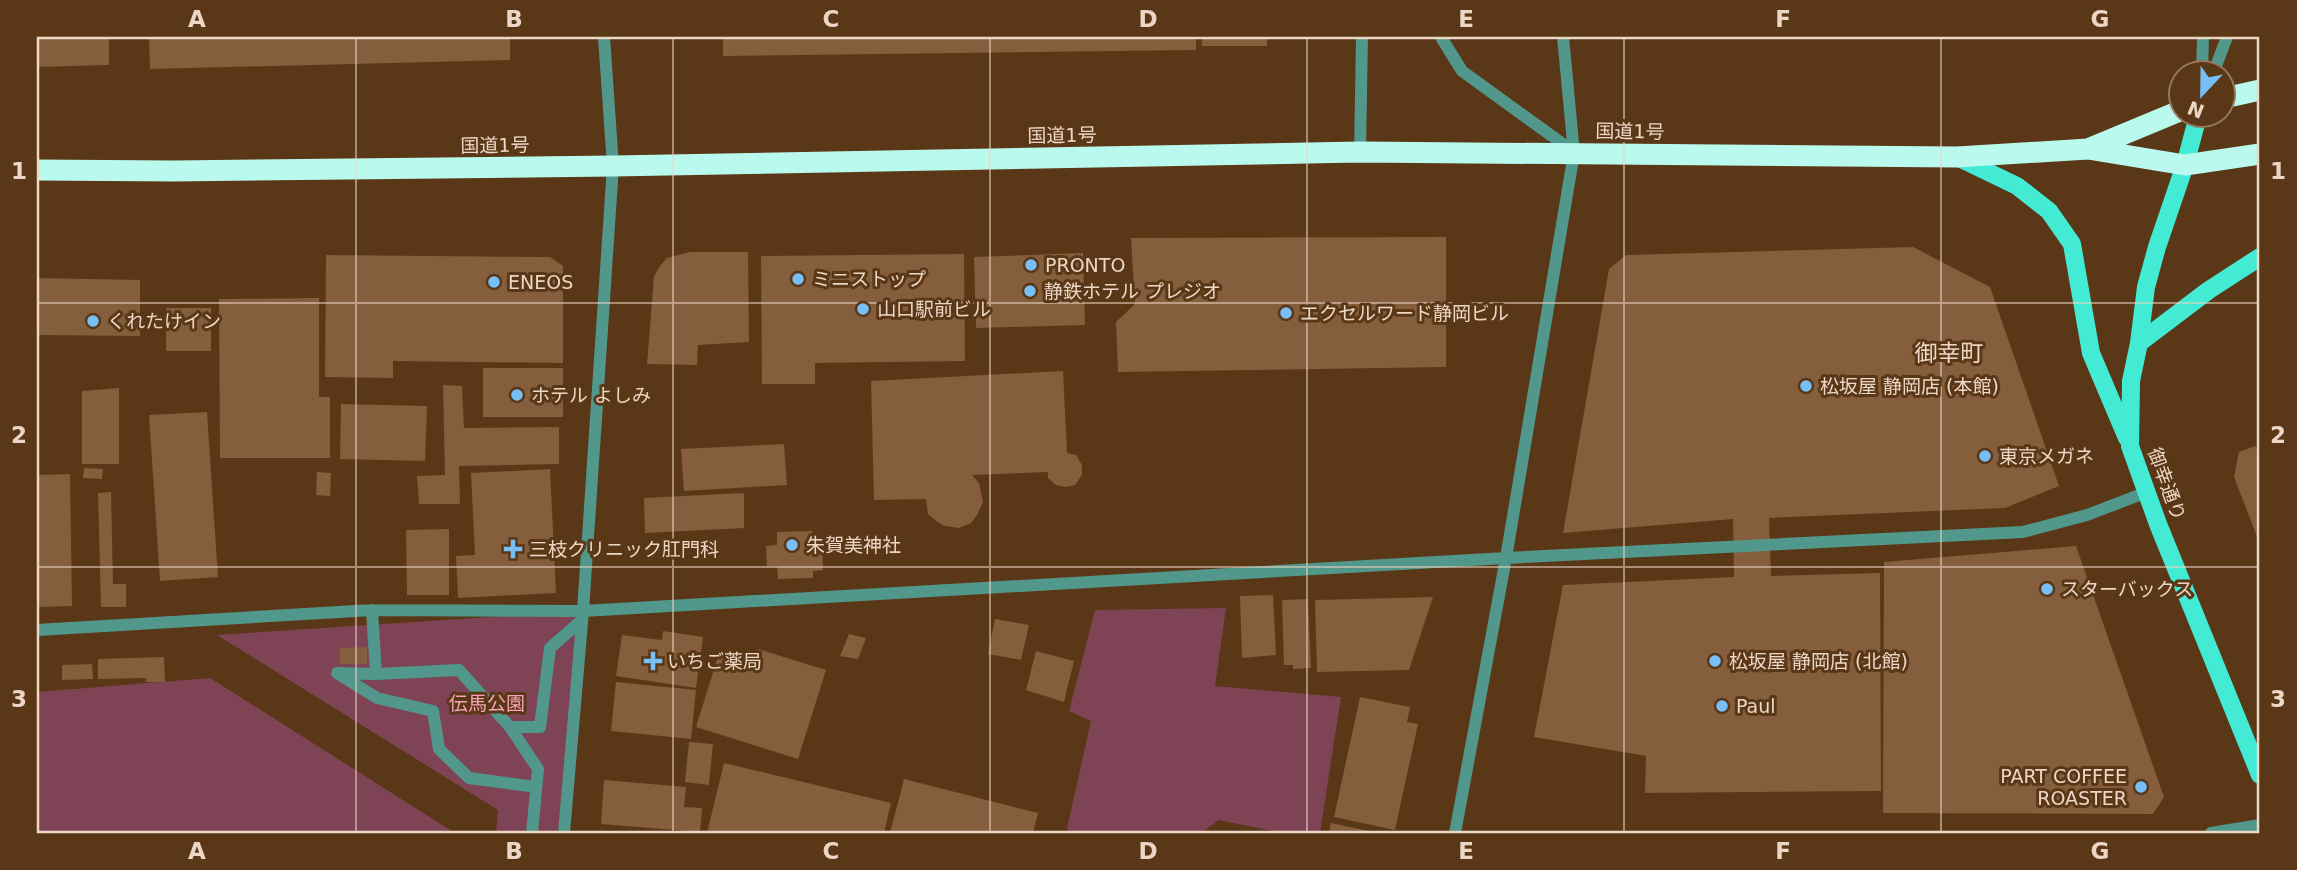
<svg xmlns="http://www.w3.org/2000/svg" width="2297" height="870" font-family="'DejaVu Sans','Noto Sans JP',sans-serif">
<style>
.green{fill:#7e4455}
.building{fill:#845e3d}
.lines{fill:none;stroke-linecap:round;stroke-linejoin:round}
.minor{stroke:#51978b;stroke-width:12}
.major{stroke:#43ebd5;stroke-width:18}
.highway{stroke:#baf9ed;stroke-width:21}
.grid{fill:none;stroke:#ecd6c5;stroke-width:2;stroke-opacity:0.55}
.poi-dot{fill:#76c0f7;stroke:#5a3716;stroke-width:2.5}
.labels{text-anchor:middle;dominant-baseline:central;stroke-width:6;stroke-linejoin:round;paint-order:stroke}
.street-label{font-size:19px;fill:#ecd6c5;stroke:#5a3716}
.poi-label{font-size:19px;fill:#ecd6c5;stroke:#5a3716;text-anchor:start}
.park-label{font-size:19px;fill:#f8a1b9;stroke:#5a3716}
.quarter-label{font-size:23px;fill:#ecd6c5;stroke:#5a3716}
.neatline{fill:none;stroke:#ecd6c5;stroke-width:2.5}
.grid-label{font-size:23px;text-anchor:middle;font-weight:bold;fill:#ecd6c5}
</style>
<rect width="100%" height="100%" fill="#5a3716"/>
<path class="green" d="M1226,608L1215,686L1341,697L1320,833H1283L1219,820L1201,833H1066L1091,721L1069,711L1095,610Z
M583,611L558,833H496L498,810L217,635Z
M210,678L455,833H37V692Z"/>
<path class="building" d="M37,37H109V65L37,67Z
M149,37H510V60L150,69Z
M723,37H1196V50L723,56Z
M1202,37H1267V46H1202Z
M1446,237V367L1118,372L1116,322L1135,304L1131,238Z
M1913,247L1990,287L2059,486L2005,508L1769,518L1771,576L1880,573L1881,791L1645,793L1646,756L1534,737L1563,585L1734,577L1733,519L1563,533L1609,269L1626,255Z
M690,252H748L749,342L698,345L697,365L647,364L654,277L659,267L667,258Z
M1083,253L1085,325L976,328L974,257Z
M964,254L965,361L815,363V384H762L761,256Z
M326,255L550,257L563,266V363L393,361V378L325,377Z
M37,278L140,280V336L37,335Z
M319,298V397H330V458H220L219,299Z
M166,308H211V351H166Z
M483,368H563V417H483Z
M1063,371L1067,453L1076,455L1082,465V475L1075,485L1066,487L1056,485L1048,478V472L972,475L979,483L983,502L977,515L971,523L959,528L945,526L936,521L928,514L926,499L874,500L871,381Z
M443,385L462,386L464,428L559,427V464L459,466L460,504H419L417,476L445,475Z
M119,388V464H82V391Z
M341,404L427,406L425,461L340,459Z
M207,412L218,577L160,581L149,415Z
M784,444L787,485L684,491L681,449Z
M2255,446L2260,456V544L2234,477L2239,452Z
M84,468L103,469L102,479L83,478Z
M550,469L556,593L458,598L456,556L475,555L471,473Z
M317,472L331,473L330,496L316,495Z
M70,474L72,606L37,607V475Z
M111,492L113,584H126V607H101L98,493Z
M744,493V528L645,533L644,498Z
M449,529V595H407L406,530Z
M812,531L813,547L822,546L823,570L813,571V578L778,579L777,566L767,567L766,546L777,545V532Z
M2076,546L2164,797L2153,814L1883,813L1884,562Z
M1273,595L1276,655L1242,658L1240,596Z
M1433,597L1409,670L1317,672L1315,600Z
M1308,599L1311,668L1293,669V665H1284L1282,600Z
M995,619L1029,625L1021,660L988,654Z
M663,631L703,637L696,688L616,676L622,635L662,640Z
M849,634L866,638L858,659L840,656Z
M367,647V664H340V648Z
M758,649L826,670L798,759L696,727L720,650L754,661Z
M1036,651L1074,661L1064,702L1026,690Z
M164,657L165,682H146V678L98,679V659Z
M92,664L93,679L62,680V665Z
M616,682L696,690L691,739L611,731Z
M1360,697L1410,707L1407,722L1418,724L1395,830L1334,817Z
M689,742L713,744L709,785L685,782Z
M724,763L891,803L884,833H707Z
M904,779L1038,813L1033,833H890Z
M604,780L686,787L684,807L702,808L700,832L601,824Z
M1331,823L1373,832V833H1329Z"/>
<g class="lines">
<path class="minor" d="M1441,37L1462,71L1574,152
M2202,74L2203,37
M2213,74L2227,37
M1360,152L1362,37
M372,610L376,674L459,670L510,727L538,769L532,833
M37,630L372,610L583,611L1506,558L2023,532L2087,515L2147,492
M376,674L337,673L377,698L433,711L439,749L469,778L536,787
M510,727H540L550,648L582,620
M564,833L583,611L613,166L604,37
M1455,833L1506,558L1574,153L1563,37
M2211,833L2260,825"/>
<path class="major" d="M2198,116L2185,165L2157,247L2146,287L2139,343L2131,381L2130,446L2158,524L2260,775
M1957,157L2017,186L2049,211L2072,244L2091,353L2127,438
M2139,343L2209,290L2260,257"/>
<path class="highway" d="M2224,98L2260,90
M2088,149L2182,110
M37,170L174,171L613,166L1360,152L1957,157L2088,149L2185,165L2260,154"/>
</g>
<path class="grid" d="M356,37V833M673,37V833M990,37V833M1307,37V833M1624,37V833M1941,37V833M37,303H2260M37,567H2260"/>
<g class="poi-dot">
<circle cx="1031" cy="265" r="7"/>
<circle cx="798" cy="279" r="7"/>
<circle cx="494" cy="282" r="7"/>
<circle cx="1030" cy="291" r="7"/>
<circle cx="863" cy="309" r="7"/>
<circle cx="1286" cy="313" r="7"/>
<circle cx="93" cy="321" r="7"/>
<circle cx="1806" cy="386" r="7"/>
<circle cx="517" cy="395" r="7"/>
<circle cx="1985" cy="456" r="7"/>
<circle cx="792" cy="545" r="7"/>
<path d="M509.5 538.5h7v7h7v7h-7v7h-7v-7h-7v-7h7z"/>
<circle cx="2047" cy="589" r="7"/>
<path d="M649.5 650.5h7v7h7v7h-7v7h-7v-7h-7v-7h7z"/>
<circle cx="1715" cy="661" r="7"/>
<circle cx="1722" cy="706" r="7"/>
<circle cx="2141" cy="787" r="7"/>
</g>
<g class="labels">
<g class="street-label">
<text transform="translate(1630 131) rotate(1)">国道1号</text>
<text transform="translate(1062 135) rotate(-1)">国道1号</text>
<text transform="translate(495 145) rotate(-1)">国道1号</text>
<text transform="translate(2167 484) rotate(70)">御幸通り</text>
</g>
<g class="poi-label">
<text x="1045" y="265">PRONTO</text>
<text x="812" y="279">ミニストップ</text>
<text x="508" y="282">ENEOS</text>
<text x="1044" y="291">静鉄ホテル プレジオ</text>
<text x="877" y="309">山口駅前ビル</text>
<text x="1300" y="313">エクセルワード静岡ビル</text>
<text x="107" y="321">くれたけイン</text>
<text x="1820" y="386">松坂屋 静岡店 (本館)</text>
<text x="531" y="395">ホテル よしみ</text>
<text x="1999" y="456">東京メガネ</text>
<text x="806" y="545">朱賀美神社</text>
<text x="529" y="549">三枝クリニック肛門科</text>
<text x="2061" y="589">スターバックス</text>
<text x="667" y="661">いちご薬局</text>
<text x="1729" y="661">松坂屋 静岡店 (北館)</text>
<text x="1736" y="706">Paul</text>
<text x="2127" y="776" text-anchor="end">PART COFFEE<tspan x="2127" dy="22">ROASTER</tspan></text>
</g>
<g class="park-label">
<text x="487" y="703">伝馬公園</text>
</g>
<g class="quarter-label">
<text x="1949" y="353">御幸町</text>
</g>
</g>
<rect width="2297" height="870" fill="none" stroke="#5a3716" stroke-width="77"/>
<g transform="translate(2202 94) rotate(202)"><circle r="33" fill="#5a3716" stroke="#94775c" stroke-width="2"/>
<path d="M0-5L12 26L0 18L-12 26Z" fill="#76c0f7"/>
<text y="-10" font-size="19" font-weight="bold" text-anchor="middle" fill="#ecd6c5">N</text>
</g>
<rect x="38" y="38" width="2220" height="794" class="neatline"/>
<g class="grid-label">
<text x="197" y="27">A</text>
<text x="514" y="27">B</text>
<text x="831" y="27">C</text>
<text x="1148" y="27">D</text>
<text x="1466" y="27">E</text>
<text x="1783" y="27">F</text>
<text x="2100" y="27">G</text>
<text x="19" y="179">1</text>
<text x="2278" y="179">1</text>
<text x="19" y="443">2</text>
<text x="2278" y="443">2</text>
<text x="19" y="707">3</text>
<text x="2278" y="707">3</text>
<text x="197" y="859">A</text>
<text x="514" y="859">B</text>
<text x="831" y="859">C</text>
<text x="1148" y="859">D</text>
<text x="1466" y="859">E</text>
<text x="1783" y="859">F</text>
<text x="2100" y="859">G</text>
</g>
</svg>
